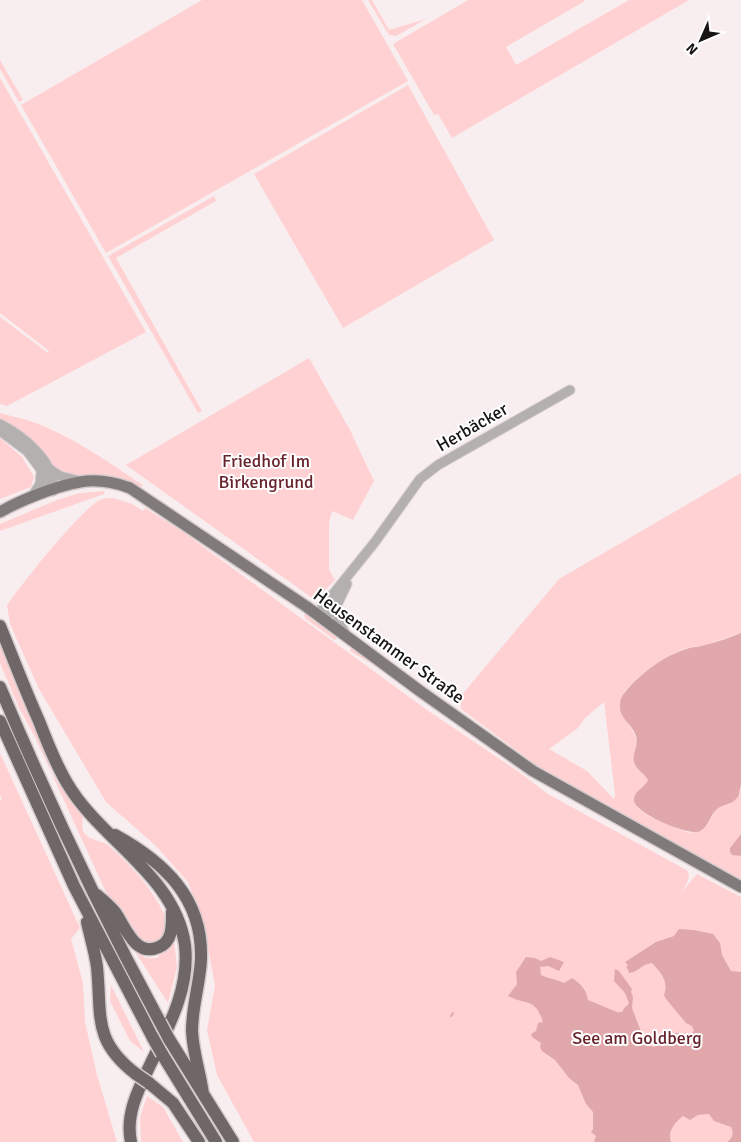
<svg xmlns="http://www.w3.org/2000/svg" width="741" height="1142" font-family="Signika,sans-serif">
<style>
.green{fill:#ffd1d3;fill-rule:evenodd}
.water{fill:#e1a8ab}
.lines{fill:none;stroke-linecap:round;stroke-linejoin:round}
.stream{stroke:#e1a8ab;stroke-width:2}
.minor-casing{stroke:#d5cbcc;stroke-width:11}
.major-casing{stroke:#d5cbcc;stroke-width:14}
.highway-casing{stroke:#d5cbcc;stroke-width:15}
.minor{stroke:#b4b0b0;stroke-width:9}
.major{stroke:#817a7a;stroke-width:11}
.highway{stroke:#6f6667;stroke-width:12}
.highway-bridge-casing{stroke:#d5cbcc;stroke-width:15;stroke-linecap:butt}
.highway-bridge{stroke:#6f6667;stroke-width:12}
.labels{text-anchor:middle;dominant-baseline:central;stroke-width:4;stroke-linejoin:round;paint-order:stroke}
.street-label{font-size:18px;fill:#171414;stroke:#fefefe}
.park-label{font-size:18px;fill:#67232c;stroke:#fefefe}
</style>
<rect width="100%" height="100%" fill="#f9eeef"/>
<path class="green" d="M202,0H362L408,81L106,253L21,105Z
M368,0H372L389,30L426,19L396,36L389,35Z
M468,0H584L585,1L506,47L516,65L629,0H689L452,138L438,114L434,115L393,44Z
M0,60L23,100L19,102L0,69Z
M0,78L146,332L7,406L0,404V317L48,353L49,351L0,313Z
M408,85L494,240L343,328L254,174Z
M214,196L216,201L116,258L202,411L198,413L108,256Z
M309,358L350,430L374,481L353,520L332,511L329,523V570L335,580L315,600L126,465Z
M0,413C10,416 21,418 30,421C71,435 108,462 143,485L138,489L116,477L108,475L77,476L58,473L8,424L0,420Z
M0,438L22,457L34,477L31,487L0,499Z
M741,473V633L705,645L687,648L673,654L640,676L624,692C625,701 624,712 627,721C629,728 636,732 637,742C638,750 632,756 635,765C638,772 645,774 648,780L646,785L635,796C634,800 634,803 637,807C644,816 679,830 691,833L712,817L715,811L720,806L731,803L739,794L741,785V834L730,848L732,855L741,856V879L698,859L544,771L461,709L460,697L559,579ZM604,702L615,794L614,799L587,771L549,749L578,728L585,718Z
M105,491L104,494L0,531V524L57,500L80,493Z
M114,498L132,504L143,511L145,508L183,532L427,710L519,772L548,794L688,871C691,880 684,888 680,894L697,874L741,897V1142H254L217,1075L207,1030L215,986L204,925L188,882L156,846L106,802L39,689L10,624L7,605C21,585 83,506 102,499C106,498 110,498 114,498Z
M305,613L337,638L335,640L306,619L304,616Z
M0,640L44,746L51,771L59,785H62C67,792 81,807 82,815C84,822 80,827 85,834C91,841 102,840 109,846C133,868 158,894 169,926L160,943H140L105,890L34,735L19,708L0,663Z
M351,648L363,654L386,672L350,651Z
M0,753L80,928L71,939L83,983L85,1022L97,1075L117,1142H0V800L2,799L0,795Z
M174,940L177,967L168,1003L134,950L146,958H157Z
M111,985L144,1052L130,1041L110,1001Z
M147,1096L163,1107L183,1142H141L140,1117Z"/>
<path class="water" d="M741,633V785C739,790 740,796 736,799C731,805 722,804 716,810C710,816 708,827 700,831C689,837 635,813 634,801C633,791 644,789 648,780C644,773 636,770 634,762C632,753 639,746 636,736C633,725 620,719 620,707C619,697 626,691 632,684C647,669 665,656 686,649C692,647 698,647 705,645C717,642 729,638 741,633Z
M741,834V856L732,855L730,852V848Z
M679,929L694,930L713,934L720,943L722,955L731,971L741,972V1142H727C733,1138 734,1133 731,1127L714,1121L709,1114L698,1115L690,1120L683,1116C675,1122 667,1132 671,1142H594L596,1136L591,1132L593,1129V1112L586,1104L578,1085L569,1078L555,1060L542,1051L540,1047L541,1043L532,1037L531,1034L536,1031L538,1023L543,1022C535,997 527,1006 508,996L517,984L516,972L526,957L535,958L541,961L550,957L564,962L559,971L548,966L540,967L541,975C549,979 556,979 564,983L572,978C580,983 587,990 588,1000L617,1012H622L625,1007L627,1006L629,1003L625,993L614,981L615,969L619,971L632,989L631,992L633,997L632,1008L645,1042L647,1045L654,1047L657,1045L653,1039L663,1032L691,1034L694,1031L692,1026L686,1023L666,999L664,995C669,981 661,973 652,963C641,964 639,972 629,973L628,969L626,968L628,965L625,962L656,942L674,936Z"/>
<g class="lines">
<path class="stream" d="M451,1016L453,1013"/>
<g class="minor-casing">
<path id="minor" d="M0,424C22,435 57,462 53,491
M0,431L27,451L39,467L53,491
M48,468L60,476L80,481
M31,498L40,484L41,473
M336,607L338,619L346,635
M317,614L375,542L420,479L438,465L570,390
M324,619L336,607L347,584"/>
</g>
<g class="major-casing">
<path id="major" d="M0,512C21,500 56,486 80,482C97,479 114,482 130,488L307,607L420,691L533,771L741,887"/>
</g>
<g class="highway-casing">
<path id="highway" d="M0,626C13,658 25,690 39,721C47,742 55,763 67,783C100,840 175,875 185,945C190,988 169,1026 151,1063C139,1088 125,1114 131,1142
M0,687C48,801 101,913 160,1022
M0,721L74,886L153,1038
M115,835C164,862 203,898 201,959C200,983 192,1006 192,1031C193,1053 200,1072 203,1094
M97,895C103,900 110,906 115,912C125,926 135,958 159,947C173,941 172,925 172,912
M87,922C90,936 95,952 97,967C102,1016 92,1040 136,1074
M169,1039L233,1142
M162,1054L216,1142
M149,1083L173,1103L199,1142"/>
</g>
<use href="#minor" class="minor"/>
<use href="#major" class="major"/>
<use href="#highway" class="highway"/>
<g class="highway-bridge-casing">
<path id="highway-bridge" d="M160,1022L169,1039
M153,1038L162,1054
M136,1074L149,1083"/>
</g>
<use href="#highway-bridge" class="highway-bridge"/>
</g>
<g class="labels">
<g class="street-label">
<text transform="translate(472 427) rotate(-30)">Herbäcker</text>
<text transform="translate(389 646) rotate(36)">Heusenstammer Straße</text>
</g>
<g class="park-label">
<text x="266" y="461">Friedhof Im<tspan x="266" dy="21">Birkengrund</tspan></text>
<text x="637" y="1038">See am Goldberg</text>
</g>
</g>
<g transform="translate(701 40) rotate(225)" stroke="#fefefe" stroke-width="4" paint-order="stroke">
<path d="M0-4L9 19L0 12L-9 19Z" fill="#171414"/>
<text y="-8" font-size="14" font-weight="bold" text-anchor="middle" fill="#171414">N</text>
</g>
</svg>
